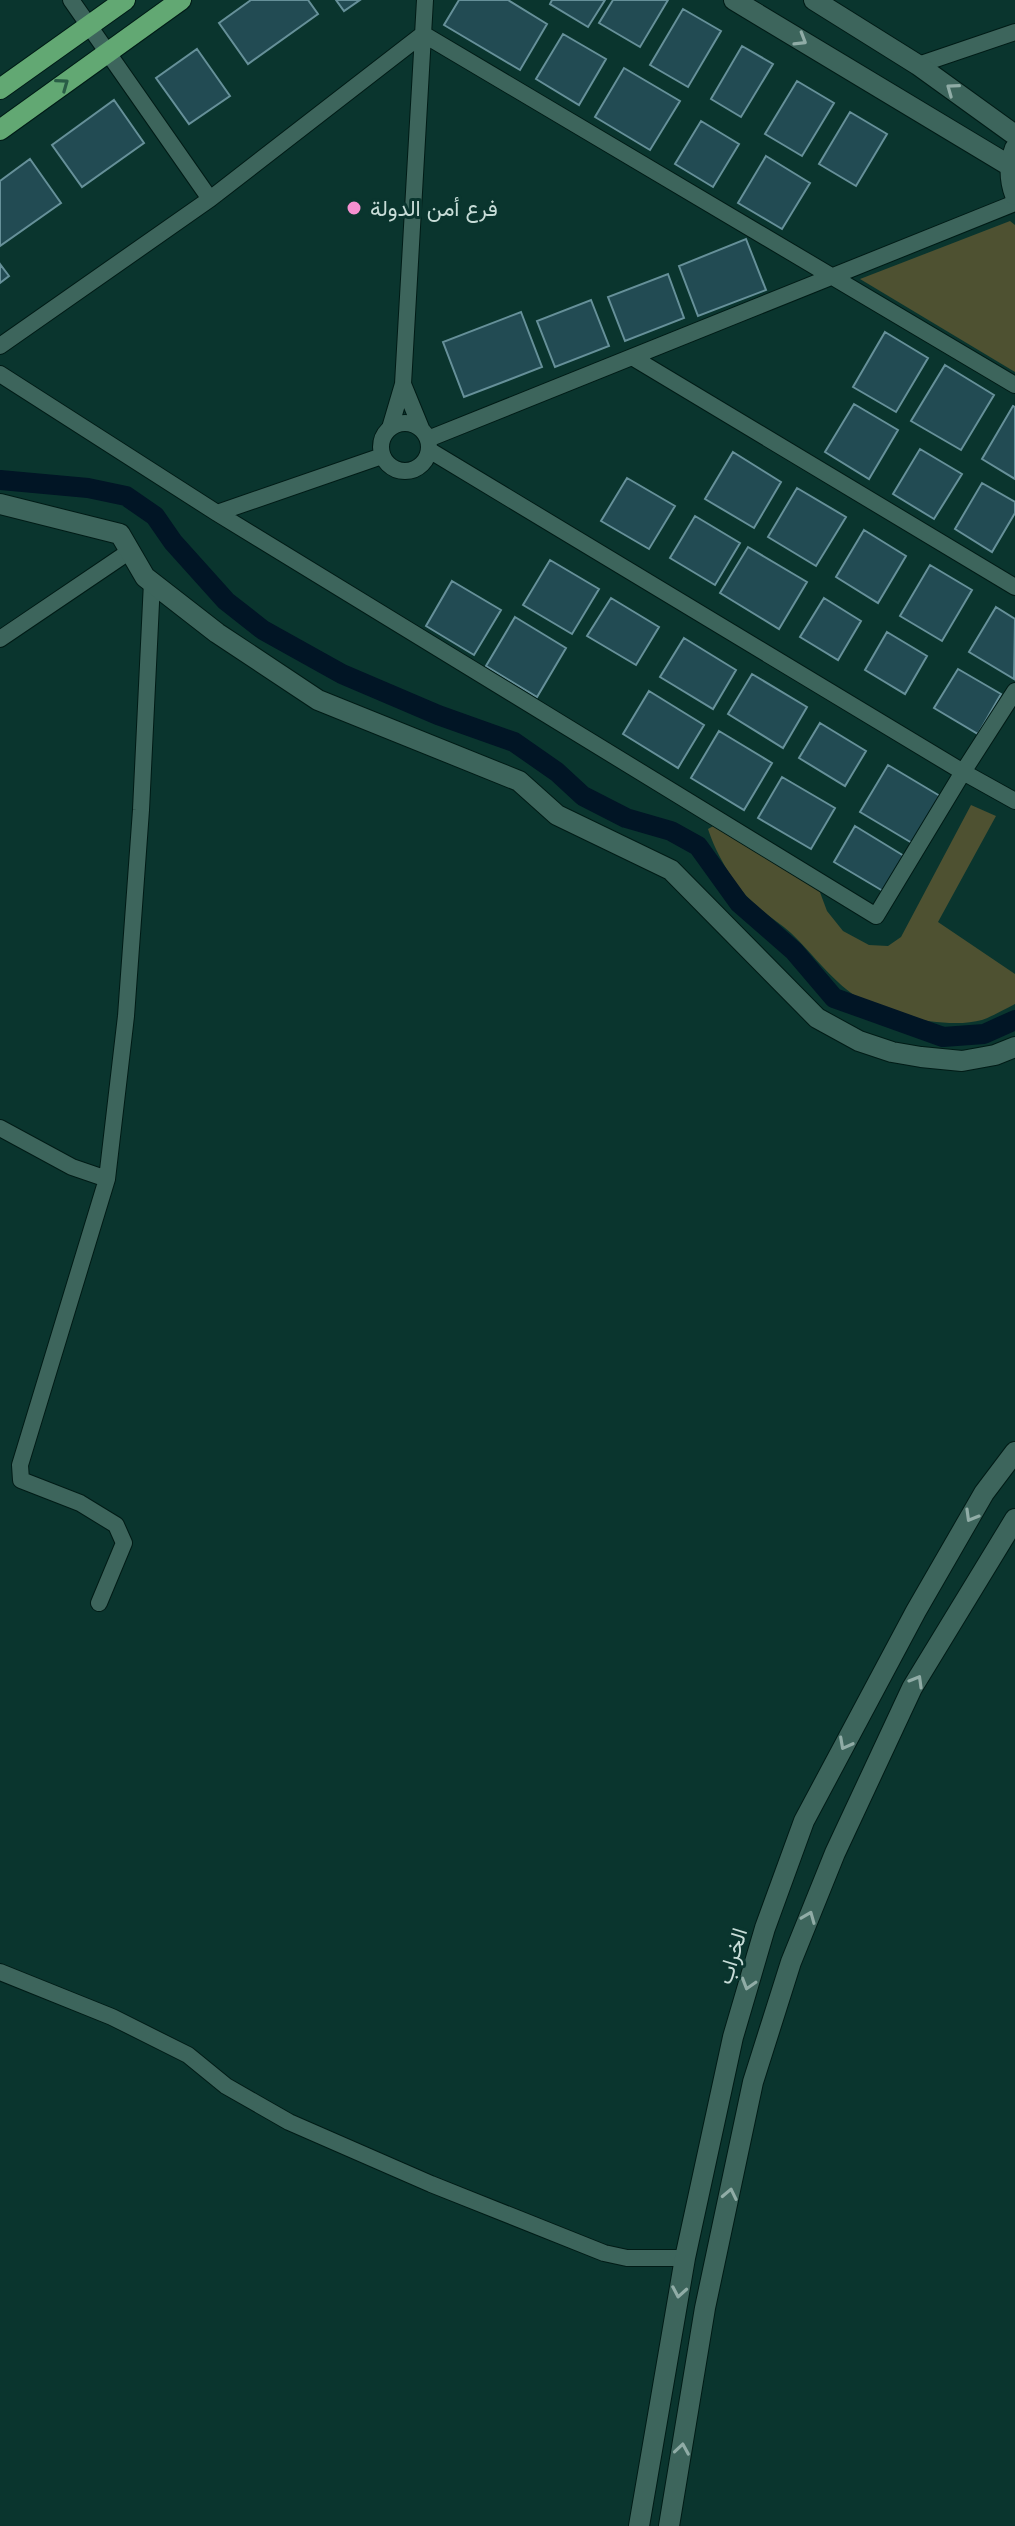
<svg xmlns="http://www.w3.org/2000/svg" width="1015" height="2526" font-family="Arial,Vazirmatn,sans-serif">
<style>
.green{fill:#4e5131}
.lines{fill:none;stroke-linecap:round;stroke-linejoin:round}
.canal{stroke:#011525;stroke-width:20}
.building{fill:#224b53;stroke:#669099;stroke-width:2}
.minor-casing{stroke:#001b16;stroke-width:18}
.tertiary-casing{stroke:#001b16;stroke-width:22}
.secondary-casing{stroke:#001b16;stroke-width:22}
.primary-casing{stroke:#001b16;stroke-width:22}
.minor{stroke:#3d655c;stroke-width:16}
.tertiary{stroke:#3d655c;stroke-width:20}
.secondary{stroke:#3d655c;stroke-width:20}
.primary{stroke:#62a873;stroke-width:20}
.oneway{stroke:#90aca6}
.oneway2{stroke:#295d46}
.poi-dot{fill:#f690d0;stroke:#0a352e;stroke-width:3}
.labels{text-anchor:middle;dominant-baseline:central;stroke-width:6;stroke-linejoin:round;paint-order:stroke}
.poi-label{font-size:22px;fill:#c7dcd7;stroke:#0a352e;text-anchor:start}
.street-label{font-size:22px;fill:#c7dcd7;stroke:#0a352e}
</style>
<rect width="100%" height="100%" fill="#0a352e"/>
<path class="green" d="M1010,221L1015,225V372L860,279Z
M971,805L996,816L938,922L1015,974V1004C1005,1009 993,1016 982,1020C950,1029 891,1017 862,1000C834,984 814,955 791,933C780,923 767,916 757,906C736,889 716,854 708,829L715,825L818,887L827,911L843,931L869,945L888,946L901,937Z"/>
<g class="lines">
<path class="canal" d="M0,480L88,488L126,496L155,516L173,542L226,601L263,630L342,674L438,715L514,742L557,772L583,796L626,818L671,831L698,846L739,903L794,951L834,998L943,1037L984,1034L1015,1020"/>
</g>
<path class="building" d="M251,0H308L318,14L248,64L219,23Z
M336,0H360L344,11Z
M459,0H508L547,24L520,70L444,25Z
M552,0H605L588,27L550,4Z
M613,0H668L640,47L599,23Z
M683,9L721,31L688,87L650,65Z
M563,34L606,59L579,105L536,79Z
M742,46L773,64L741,117L711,99Z
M197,49L230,96L189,124L156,78Z
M624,68L680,101L650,150L595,117Z
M797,81L834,103L802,156L765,134Z
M114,100L144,143L82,187L52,145Z
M850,112L887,134L856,186L819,164Z
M701,121L739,144L713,187L675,164Z
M766,156L810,183L782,229L738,203Z
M30,159L61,203L0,246V181Z
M746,239L766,290L698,316L679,266Z
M0,264L9,276L0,283Z
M668,274L684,318L625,341L608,297Z
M591,300L609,346L555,367L537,321Z
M521,312L542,367L464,397L443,342Z
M885,332L928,358L896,412L853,387Z
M945,365L994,395L961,450L911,421Z
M854,404L898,430L869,479L825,452Z
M1013,406L1015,407V479L982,459Z
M920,449L962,474L934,519L893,494Z
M733,452L781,482L754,528L705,499Z
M627,478L675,506L649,549L601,521Z
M982,483L1015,502V513L992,552L955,529Z
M797,488L846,517L816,566L768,537Z
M695,516L740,543L715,585L670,558Z
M864,530L906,556L878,603L836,577Z
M748,547L807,582L779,629L720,593Z
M550,560L599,589L572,634L523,605Z
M930,565L972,590L942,641L900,616Z
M452,581L501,610L474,655L426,626Z
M611,598L659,627L636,665L587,636Z
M824,598L861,621L838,660L800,637Z
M996,607L1015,619L1014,679L969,652Z
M515,617L566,648L537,697L486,666Z
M887,632L927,656L905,694L865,670Z
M684,638L736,670L713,709L660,677Z
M958,669L1001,694L978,734L934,708Z
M752,674L807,707L783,748L728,714Z
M649,691L704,725L678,768L623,734Z
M820,723L866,751L845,786L799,758Z
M719,731L772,763L744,810L691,778Z
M888,765L945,799L917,846L860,812Z
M782,777L835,808L811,849L758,818Z
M855,826L909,859L888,894L834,862Z"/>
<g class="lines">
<g class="minor-casing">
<path id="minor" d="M71,0L210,199
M918,65L1015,32
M0,346L210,199L423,34L1015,385
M632,357L1015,587
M0,374L217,513L876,916L963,772L1015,801
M403,384L421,428
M381 447a24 24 0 1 1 48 0a24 24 0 1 1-48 0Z
M390,428L403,384L425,0
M428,439L1015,203
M429,450L963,772L1015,691
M217,513L382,456
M0,639L130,551
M0,1128L72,1167L107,1179
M99,1603L124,1543L116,1525L80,1503L21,1480L20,1465L107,1179L126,1016L141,810L152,582
M0,1972L112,2017L188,2055L226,2086L289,2122L431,2184L604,2253L627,2258H685"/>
</g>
<g class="tertiary-casing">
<path id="tertiary" d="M0,504L120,534L145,577L217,633L318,700L519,781L557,815L671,870L817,1018L859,1041L892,1052L921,1057L962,1061L995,1055L1015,1047"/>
</g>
<g class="secondary-casing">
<path id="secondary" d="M734,0L1010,166
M814,0L918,65L1015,135
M1015,148C1009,164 1009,179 1015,195
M639,2526L685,2258L733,2037L765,1928L804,1821L916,1611L984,1493L1015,1452
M669,2526L705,2308L753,2082L791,1962L835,1853L912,1688L1015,1519"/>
</g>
<g class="primary-casing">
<path id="primary" d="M0,89L125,0
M0,130L181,0"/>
</g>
<use href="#minor" class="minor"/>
<use href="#tertiary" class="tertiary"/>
<use href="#secondary" class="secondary"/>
<use href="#primary" class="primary"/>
</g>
<defs><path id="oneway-chevron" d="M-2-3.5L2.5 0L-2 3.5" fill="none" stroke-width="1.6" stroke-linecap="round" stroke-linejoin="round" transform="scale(2)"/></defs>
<g class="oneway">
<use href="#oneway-chevron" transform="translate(801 40) rotate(31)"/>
<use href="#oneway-chevron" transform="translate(952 89) rotate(-144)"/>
<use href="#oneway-chevron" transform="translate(971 1516) rotate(120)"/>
<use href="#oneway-chevron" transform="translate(917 1681) rotate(-60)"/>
<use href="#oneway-chevron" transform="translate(845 1744) rotate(118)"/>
<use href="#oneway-chevron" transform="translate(809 1917) rotate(-68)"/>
<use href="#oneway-chevron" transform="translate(748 1984) rotate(107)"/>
<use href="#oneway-chevron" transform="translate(730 2194) rotate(-78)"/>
<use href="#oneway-chevron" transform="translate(679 2292) rotate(100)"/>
<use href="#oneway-chevron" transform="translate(682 2449) rotate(-81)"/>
</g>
<use class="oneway2" href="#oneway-chevron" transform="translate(63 84) rotate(-36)"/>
<circle class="poi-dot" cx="354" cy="208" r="8"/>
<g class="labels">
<g class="poi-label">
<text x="370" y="208">فرع أمن الدولة</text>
</g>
<g class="street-label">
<text transform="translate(732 1956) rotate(-73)">الخراب</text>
</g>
</g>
</svg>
